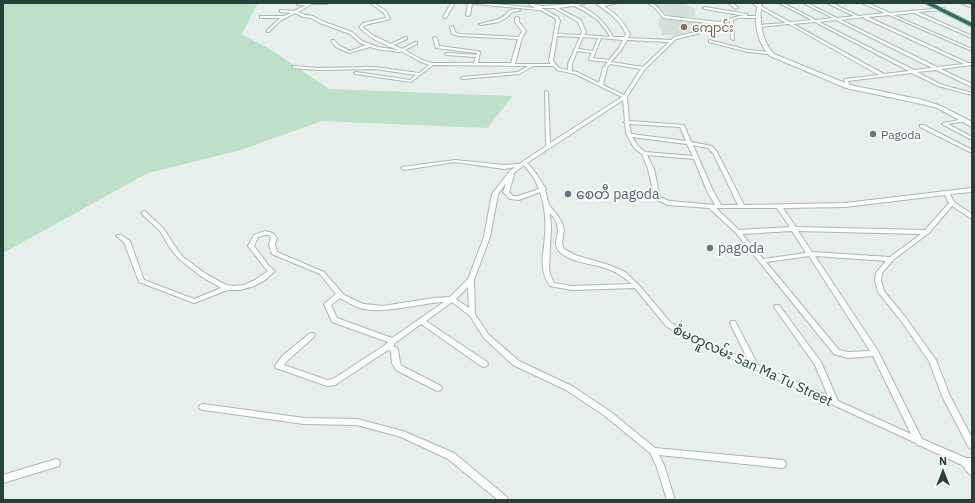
<svg xmlns="http://www.w3.org/2000/svg" width="975" height="503" font-family="'IBM Plex Sans','Noto Sans Myanmar',sans-serif">
<style>
.built{fill:#d4dfda}
.green{fill:#bfe0c8}
.lines{fill:none;stroke-linecap:round;stroke-linejoin:round}
.street-casing{stroke:#a8b8b2;stroke-width:2}
.secondary-casing{stroke:#a4bbb3;stroke-width:2}
.highway-casing{stroke:#c2cac8;stroke-width:2}
.street{fill:#fff;fill-rule:evenodd}
.secondary{fill:#fff;fill-rule:evenodd}
.highway{fill:#2f6f62;fill-rule:evenodd}
.education-dot{fill:#8d6e63;stroke:#f7fbf9;stroke-width:1.5}
.worship-dot{fill:#6b7280;stroke:#f7fbf9;stroke-width:1.5}
.labels{text-anchor:middle;dominant-baseline:central;stroke-width:4;stroke-linejoin:round;paint-order:stroke}
.far-education-label{font-size:12px;fill:#785e54;stroke:#f7fbf9;text-anchor:start}
.far-worship-label{font-size:12px;fill:#5b616d;stroke:#f7fbf9;text-anchor:start}
.worship-label{font-size:14px;fill:#5b616d;stroke:#f7fbf9;text-anchor:start}
.street-label{font-size:14px;fill:#24423a;stroke:#f7fbf9}
</style>
<rect width="100%" height="100%" fill="#e6efeb"/>
<path class="built" d="M653,3H684L689,7L695,8L696,17L670,16Z
M659,18L688,19L717,24L703,29L674,35H663L658,24Z"/>
<path class="green" d="M3,3H258L242,34L273,51L329,89L513,96L487,128L322,121L241,150L148,173L3,253Z"/>
<g class="lines">
<g class="street-casing">
<path id="street" d="M297,3H328L326,4H312L298,12L305,15L313,16L322,21L352,32L362,41L378,47L398,50L391,47H389L388,46C377,41 367,36 359,27L363,23L386,18L384,13L370,3H374L386,11L390,19L365,25L363,27L372,35L391,44L405,37H407V39L394,45L402,49L415,42H417V44L405,50L422,60L432,63H474L476,57L447,55L445,54L447,53L477,55V53L436,48L433,38L435,37L437,38L439,46L477,51L480,52L478,63H511L518,39L459,36L452,34L450,27L453,26L455,32L459,34L519,37L522,31L515,22V18L517,17L519,18V22L526,31L522,38L515,64H551L549,61L556,21L555,18L540,10L475,4L473,3H485L535,8L527,3C533,3 537,6 542,6C557,6 572,3 587,3L578,5C594,12 605,21 613,37H624L626,34C619,19 608,12 595,3L601,4L618,3L604,6C615,13 624,21 630,34L628,38L671,40L674,37L703,30L716,24L663,18L655,8L648,3C656,3 660,10 665,16L720,22L739,16H746L704,9L703,8L705,7L747,14L748,15L746,16H760L761,17L759,18H739L733,20L734,40L731,39L730,21L721,24L705,32L676,39L645,69L627,97L629,121L684,125L691,142L712,146L717,152L744,205L845,203L972,188V192L950,194L954,202L972,214V219L952,206L929,233L893,260L882,273L881,280L884,291L906,318L936,360L950,396L972,438V449L969,448L942,396L929,361L902,322L878,292L875,280L876,273L886,261L815,256L878,351L922,439L966,458H972V475L969,474L962,465L921,446L917,445L916,443L757,370H753V368L682,336L666,326L635,288L572,290L550,286C538,269 544,254 545,235C546,220 545,206 540,192L519,200L510,199L503,192L506,183L498,194L490,237L474,280L475,314L488,334L519,361L572,386L611,412L655,448L782,460L785,461L786,464L785,467L782,468L659,455L664,465L675,500H667L656,465L650,453L605,416L566,390L513,365L484,338L470,316L452,302L426,321L487,362L488,364L487,366L484,367L481,366L421,324L395,343L393,346L397,348L398,350L400,363L402,366L441,386L442,388L441,390L438,391L435,390L396,370L392,363L391,351L388,350L335,385L327,386L276,368L275,366L282,356L310,333H314L315,335L314,337L288,360L284,365L327,380L333,379L385,345L388,342L332,322L324,304L336,294L320,274L272,254L269,245L271,238L269,235H265L258,237L254,246L269,266L275,271L265,280L254,286L240,290H228L194,303L139,282L124,242L116,236L117,235H121L130,241L144,280L194,299L221,288L202,277L179,259L170,248L160,231L142,214L141,213L144,211L146,212L164,229L176,248L183,257L206,274L226,285L234,286L244,285L255,280L268,271L265,268L248,246L254,235L265,231L273,233L277,238L275,245L277,252L324,272L344,295L363,304L383,306L434,298L450,297L468,279L484,237L492,194L509,172L515,167L504,169L455,162L404,170L401,168L402,167L455,160L504,165L519,164L546,146L545,91L548,92L550,143L622,97L575,74L557,70L553,66H533L519,74L463,79L461,78L462,77L518,72L528,66L433,65L411,82L356,74L354,73L356,72L410,80L416,75L375,69L317,70L293,68L292,67L294,66L317,68L375,67L419,73L429,65L419,61L401,51L399,52L377,49L370,47L349,53L336,47L331,41L332,40H334L338,45L350,51L366,45L360,43L350,34L320,23L311,18L303,17L295,13L280,21L269,32H267V30L280,18H260V16H284L291,13L281,12H280V10L294,11L306,5H297ZM574,6C590,13 602,21 610,37L584,35L586,32L581,20L558,8ZM541,8H554L578,22L582,32L581,35L557,34L560,21L558,17ZM557,36L580,37L568,64V70L559,68L553,61ZM583,37L598,38L593,51L578,49ZM601,38L623,40L618,49L609,60L593,58ZM627,40L669,42L643,67L611,62L622,49ZM577,51L592,53L589,59L590,60L608,62L603,68L599,83L577,72L572,71V64ZM610,64L641,69L624,95L603,85L607,68ZM623,100L625,121L624,122L625,123L626,133L634,148L642,154L648,169L655,199L668,205L709,208L736,233L834,354L848,358L873,356L911,434L838,401L821,362L779,305H775L774,307L815,365L828,396L758,365L735,321H731L730,323L748,360L686,332L670,322L639,285L625,272L609,265L575,255L564,249L562,243L564,230L562,223L558,216L549,205L545,190L546,189L533,169L527,163ZM629,124L680,127L686,141L631,134ZM632,137L687,144L693,156L645,152L638,146ZM693,145L708,148L713,153L738,205H721L713,191ZM647,155L694,159L707,191L715,205L669,201L660,197L654,169ZM524,165L534,178L539,189L518,196H513L509,192L514,175L513,174ZM945,195L949,203L925,230L796,227L783,208L845,207ZM716,208H777L790,227L739,230ZM550,213C554,218 558,223 558,230C558,237 553,244 559,251C570,263 591,263 605,268C615,271 624,277 632,284L572,286L554,283L550,274L549,268L551,227ZM792,231L806,253L763,259L742,234ZM798,231L921,234L890,257L812,252ZM809,256L870,351L848,352L839,350L766,262ZM468,287L469,308L456,299ZM340,298C346,302 353,305 360,308C382,315 420,303 444,302L392,338L337,318L331,305Z
M451,3H455L446,18H444L443,17Z
M468,3H472L470,15L468,16L466,15Z
M729,3H733L738,8L735,9Z
M751,3H755L790,22L812,20L779,3H783L816,20L833,18L803,3H807L837,18L854,16L827,3H832L858,16L885,13L862,3H867L890,13L944,8V10H943L918,12L972,36V38L914,13L893,15L972,49V51L889,15L868,17L968,63H972V65L941,69L972,84V87L936,70L917,72L940,84L972,93V95L938,86L912,73L848,81L850,87L847,88L844,80L845,79L879,75L789,24L759,27L758,26L760,25L786,23ZM864,17V18L964,64L937,67L841,20ZM836,20L932,68L914,70L819,22ZM815,22L909,71L884,74L793,24Z
M961,3H966L972,6V8Z
M518,9L520,10L519,11L512,12L506,18L499,22L481,25L479,24L496,20L503,17L510,10Z
M709,40L748,50L768,52L770,53L768,54L748,52L709,42Z
M964,119H966V121L948,124L972,137V140L942,124L944,123Z
M920,125H924L972,150V153L920,127Z
M203,404L304,418L357,419L403,431L454,453L507,497L508,500H498L448,459L401,437L357,425L304,424L203,410L200,409L199,407L200,405Z
M56,459L59,460L60,463L59,466L3,483V475Z"/>
</g>
<g class="secondary-casing">
<path id="secondary" d="M758,3H762C758,19 762,42 774,54L850,85L923,100L941,106L972,122V127L937,108L922,104L846,88L770,56C757,43 753,20 758,3Z"/>
</g>
<g class="highway-casing">
<path id="highway" d="M924,3H932L972,23V27Z"/>
</g>
<use href="#street" class="street"/>
<use href="#secondary" class="secondary"/>
<use href="#highway" class="highway"/>
</g>
<circle class="education-dot" cx="684" cy="27" r="4"/>
<g class="worship-dot">
<circle cx="873" cy="134" r="4"/>
<circle cx="568" cy="194" r="4"/>
<circle cx="710" cy="248" r="4"/>
</g>
<g class="labels">
<g class="far-education-label">
<text x="692" y="27">ကျောင်း</text>
</g>
<g class="far-worship-label">
<text x="881" y="134">Pagoda</text>
</g>
<g class="worship-label">
<text x="576" y="194">စေတီ pagoda</text>
<text x="718" y="248">pagoda</text>
</g>
<g class="street-label">
<text transform="translate(753 365) rotate(25)">စံမတူလမ်း San Ma Tu Street</text>
</g>
</g>
<rect width="975" height="503" fill="none" stroke="#24423a" stroke-width="8"/>
<g transform="translate(943 471)" stroke="#f7fbf9" stroke-width="3" paint-order="stroke">
<path d="M0-3L7 15L0 10L-7 15Z" fill="#24423a"/>
<text y="-6" font-size="11" font-weight="bold" text-anchor="middle" fill="#24423a">N</text>
</g>
</svg>
